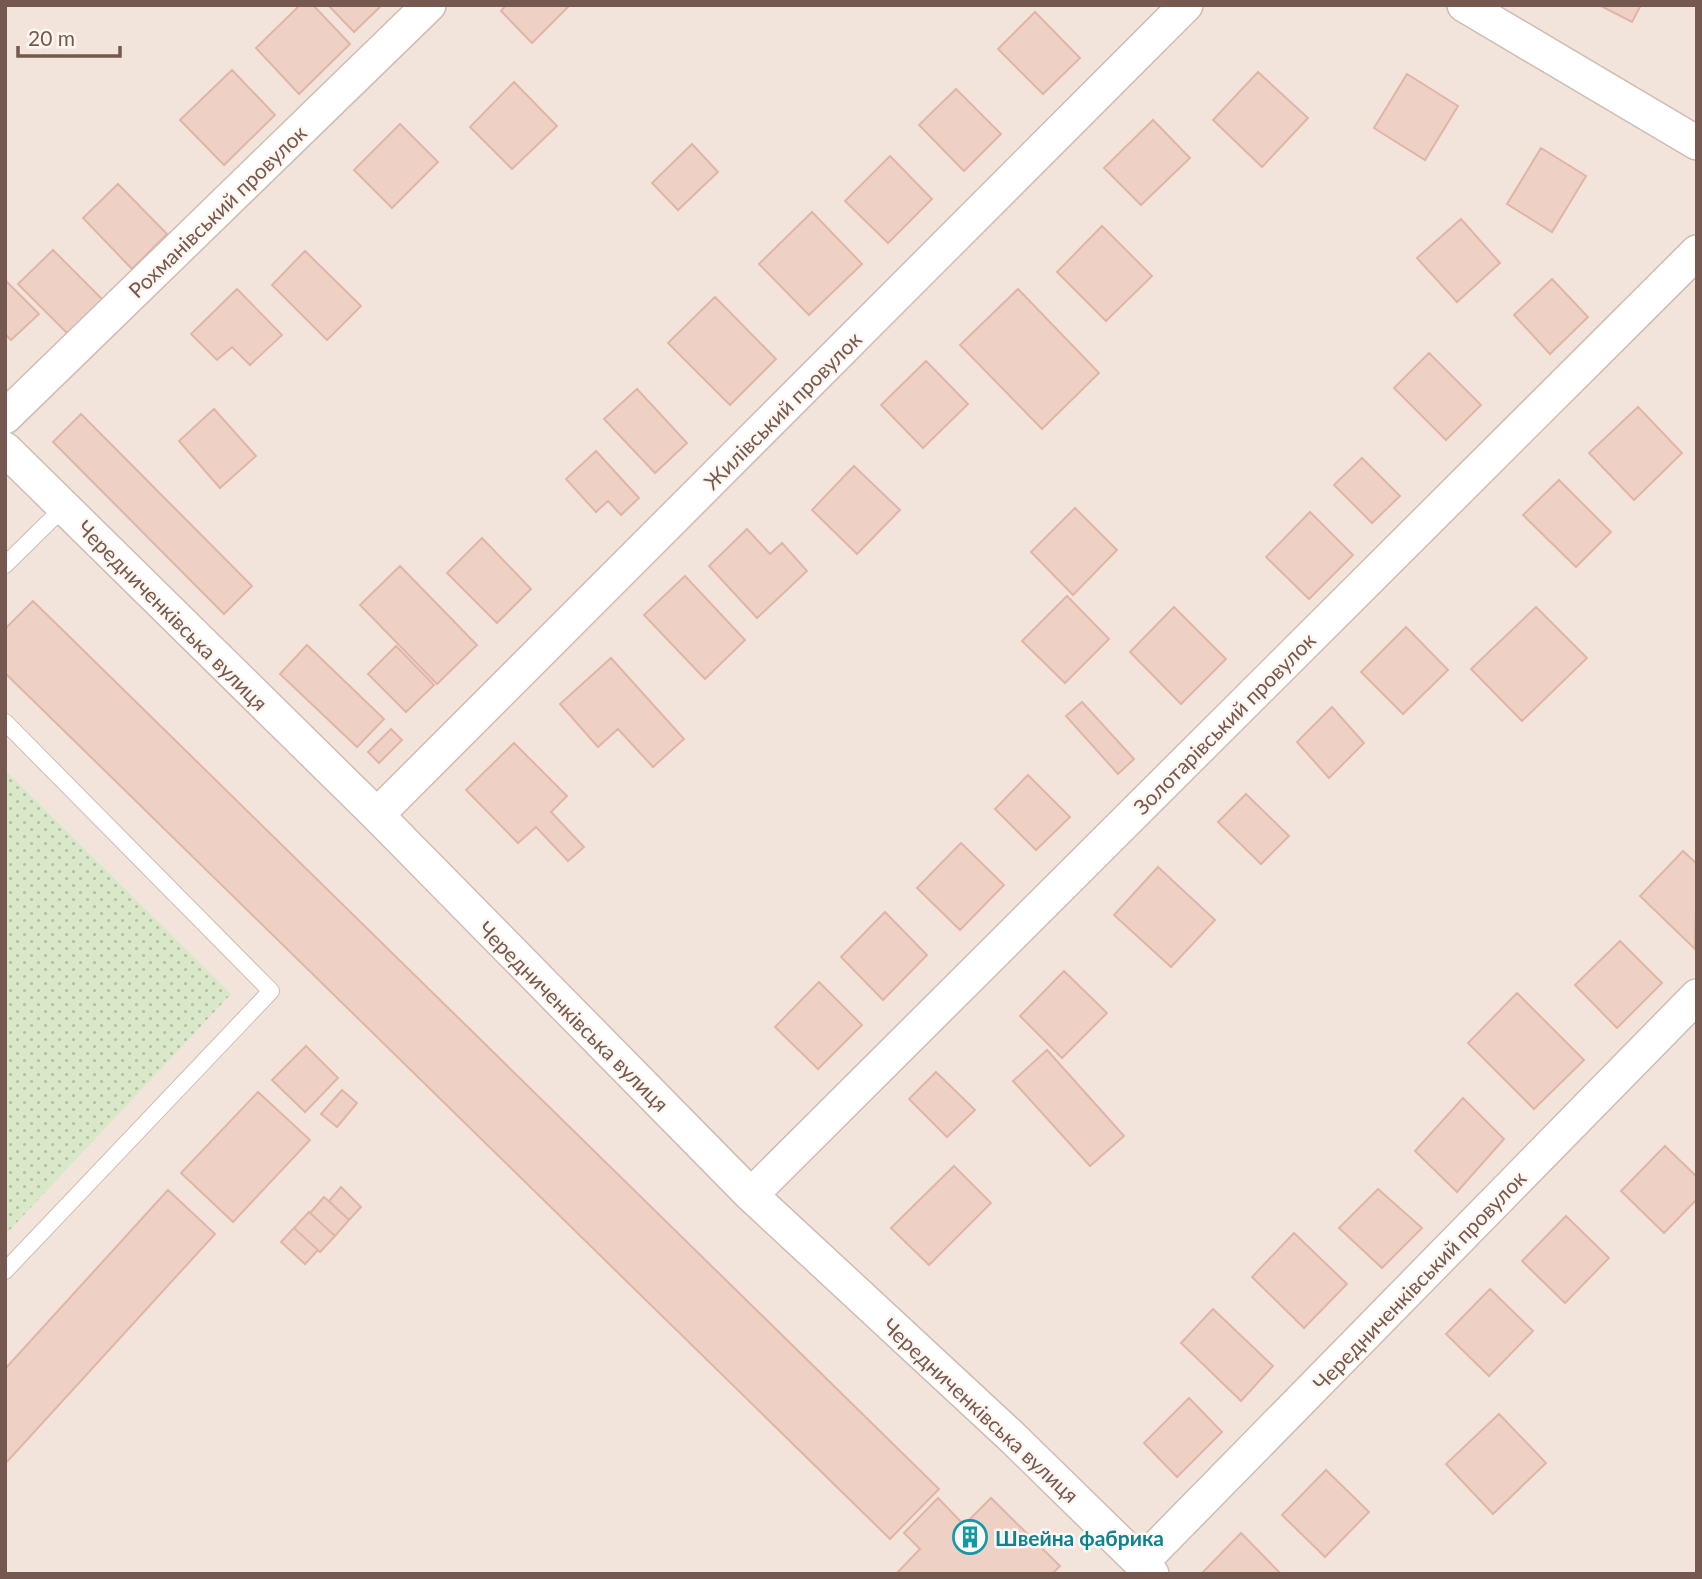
<svg xmlns="http://www.w3.org/2000/svg" width="1702" height="1579" font-family="Lato,sans-serif">
<style>
.residential{fill:#f2e4da}
.park{fill:url(#park-dots)}
.building{fill:#efd0c5;stroke:#e0b5a6;stroke-width:2}
.lines{fill:none;stroke-linecap:round;stroke-linejoin:round}
.lane-casing{stroke:#cfbcb3;stroke-width:18}
.street-casing{stroke:#cfbcb3;stroke-width:36}
.lane{stroke:#fff;stroke-width:16}
.street{stroke:#fff;stroke-width:33}
.labels{text-anchor:middle;dominant-baseline:central;stroke-width:5;stroke-linejoin:round;paint-order:stroke}
.street-label{font-size:21px;fill:#75584f;stroke:#fef7f1}
.culture-label{font-size:21px;font-weight:bold;fill:#0d838f;stroke:#fef7f1;text-anchor:start}
</style>
<defs>
<pattern id="park-dots" width="8" height="8" patternUnits="userSpaceOnUse" patternTransform="scale(1.75)"><rect width="8" height="8" fill="#dae8ca"/><path d="M2 2h.1M6 6h.1" fill="none" stroke="#b5bfa6" stroke-width="1.8" stroke-linecap="round"/></pattern>
</defs>
<rect width="100%" height="100%" fill="#fbf3eb"/>
<path class="residential" d="M5,5H1697V1574H5Z"/>
<path class="park" d="M5,770L231,994L5,1235Z"/>
<path class="building" d="M300,5H313L350,44L299,94L256,48Z
M328,5H382L354,32Z
M506,5H570L532,43L501,11Z
M1599,5H1641L1632,22Z
M1035,12L1080,58L1043,94L998,49Z
M232,70L275,115L224,165L180,120Z
M1258,72L1308,118L1262,167L1213,120Z
M1407,74L1458,106L1425,160L1374,128Z
M514,82L557,126L512,169L470,127Z
M956,89L1001,134L964,171L919,125Z
M1153,120L1190,158L1141,205L1104,168Z
M400,124L438,162L392,208L354,170Z
M692,144L718,172L678,210L652,183Z
M1541,148L1586,176L1552,232L1507,204Z
M890,156L932,199L888,243L845,201Z
M118,184L167,234L132,269L83,218Z
M812,212L862,264L809,315L759,264Z
M1461,219L1500,263L1457,302L1417,258Z
M1102,226L1152,276L1106,321L1057,272Z
M53,250L103,300L68,334L18,284Z
M305,251L361,306L327,340L272,285Z
M1552,279L1588,317L1550,354L1514,315Z
M5,280L39,314L11,340L5,334Z
M237,289L282,335L250,365L232,347L217,360L191,334Z
M1018,289L1099,373L1042,429L960,345Z
M715,297L776,359L730,405L668,343Z
M1429,353L1481,405L1446,440L1394,388Z
M926,361L968,404L923,448L881,405Z
M637,389L687,443L655,473L604,419Z
M1638,407L1682,453L1634,500L1589,453Z
M214,409L256,456L220,488L179,441Z
M81,414L252,586L224,614L53,442Z
M596,451L639,498L621,515L608,501L596,512L566,479Z
M1362,458L1400,496L1372,523L1334,485Z
M854,466L900,510L857,554L812,510Z
M1559,480L1611,532L1576,567L1523,515Z
M1075,508L1117,550L1073,595L1031,552Z
M1310,512L1353,555L1309,599L1266,557Z
M747,529L770,554L782,543L807,571L757,618L709,566Z
M482,538L531,589L497,623L447,573Z
M400,566L477,645L437,684L360,605Z
M685,576L745,640L705,679L644,615Z
M1067,596L1109,639L1065,683L1022,641Z
M33,601L939,1489L890,1539L5,673V629Z
M1174,607L1226,659L1181,704L1130,652Z
M1536,607L1587,658L1522,721L1471,669Z
M1406,627L1448,670L1403,714L1361,672Z
M307,645L384,719L357,747L280,674Z
M396,646L434,685L406,712L368,674Z
M611,658L684,739L653,767L618,729L598,747L560,704Z
M1082,702L1134,759L1118,774L1066,716Z
M1332,707L1364,743L1329,778L1297,742Z
M391,729L402,740L379,763L368,752Z
M514,743L567,796L551,812L584,847L568,861L536,827L518,843L466,790Z
M1028,775L1070,817L1036,850L995,809Z
M1246,794L1289,836L1261,864L1218,822Z
M961,843L1004,885L960,930L917,888Z
M1683,851L1697,864L1695,949L1640,896Z
M1158,867L1215,920L1171,967L1114,915Z
M885,912L927,955L883,1000L841,957Z
M1620,941L1662,983L1617,1028L1575,985Z
M1064,971L1107,1013L1062,1058L1020,1016Z
M819,982L862,1025L818,1069L775,1027Z
M1517,993L1584,1060L1534,1109L1468,1043Z
M306,1046L338,1078L305,1112L272,1080Z
M1047,1050L1124,1136L1090,1166L1013,1081Z
M936,1072L975,1110L947,1137L909,1099Z
M342,1090L357,1103L337,1127L321,1114Z
M258,1092L310,1140L233,1222L181,1173Z
M1463,1098L1504,1139L1457,1192L1415,1151Z
M1665,1146L1697,1177V1199L1664,1233L1621,1191Z
M954,1166L991,1203L929,1265L891,1228Z
M341,1187L361,1207L349,1220L329,1201Z
M1378,1189L1422,1228L1382,1268L1339,1228Z
M168,1190L215,1234L5,1464V1369Z
M324,1197L349,1220L335,1236L310,1213Z
M309,1212L335,1236L320,1252L294,1228Z
M1566,1216L1609,1258L1565,1303L1522,1261Z
M294,1228L318,1250L305,1264L281,1242Z
M1294,1233L1347,1284L1304,1328L1252,1277Z
M1490,1289L1533,1331L1489,1376L1446,1334Z
M1213,1309L1273,1366L1241,1401L1181,1343Z
M1189,1398L1222,1432L1177,1477L1144,1443Z
M1499,1414L1546,1463L1493,1514L1446,1464Z
M1326,1470L1369,1512L1325,1557L1282,1515Z
M938,1498L964,1525L991,1498L1060,1566L1052,1574H896L920,1549L904,1533Z
M1241,1533L1281,1574H1201Z"/>
<g class="lines">
<g class="lane-casing">
<path id="lane" d="M5,565L64,507
M5,722L271,991L5,1271"/>
</g>
<g class="street-casing">
<path id="street" d="M1464,5L1697,143
M5,417L429,5
M5,449L377,815L751,1195L1013,1438L1152,1574
M377,815L1186,5
M751,1195L1697,252
M1141,1563L1697,996"/>
</g>
<use href="#lane" class="lane"/>
<use href="#street" class="street"/>
</g>
<defs>
<g id="building-ring" transform="scale(1.75)"><circle r="9.5" fill="#fef7f1" stroke="#0f9aa8" stroke-width="1.5"/><path d="M-4-6H4V6H1V3H-1V6H-4ZM-2.5-4.3h1.7v1.8h-1.7ZM.8-4.3h1.7v1.8H.8ZM-2.5-1h1.7V.8h-1.7ZM.8-1h1.7V.8H.8Z" fill="#0f9aa8"/></g>
</defs>
<g fill-rule="evenodd">
<use href="#building-ring" x="970" y="1537"/>
</g>
<g class="labels">
<g class="street-label">
<text transform="translate(217 211) rotate(-44)">Рохманівський провулок</text>
<text transform="translate(782 410) rotate(-45)">Жилівський провулок</text>
<text transform="translate(173 615) rotate(45)">Чередниченківська вулиця</text>
<text transform="translate(1224 723) rotate(-45)">Золотарівський провулок</text>
<text transform="translate(574 1016) rotate(45)">Чередниченківська вулиця</text>
<text transform="translate(1419 1280) rotate(-46)">Чередниченківський провулок</text>
<text transform="translate(981 1410) rotate(43)">Чередниченківська вулиця</text>
</g>
<g class="culture-label">
<text x="995" y="1537">Швейна фабрика</text>
</g>
</g>
<rect width="1702" height="1579" fill="none" stroke="#75584f" stroke-width="14"/>
<path d="M18 46v10h102v-10" fill="none" stroke="#75584f" stroke-width="3.5"/>
<text x="28" y="46" font-size="21" fill="#75584f" stroke="#fef7f1" stroke-width="5" paint-order="stroke">20 m</text>
</svg>
